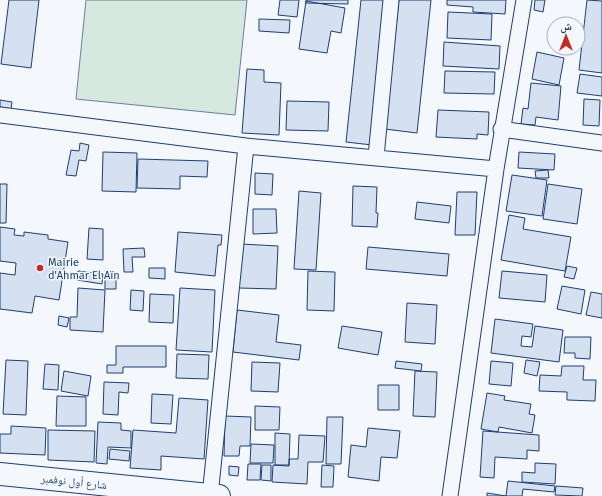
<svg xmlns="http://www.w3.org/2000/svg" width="602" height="496" font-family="'Fira Sans','Noto Naskh Arabic',sans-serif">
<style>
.grass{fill:#d7e8df;stroke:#687fa3}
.building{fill:#d5e0f0;stroke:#1d3f73}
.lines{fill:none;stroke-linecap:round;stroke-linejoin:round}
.street-casing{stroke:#1d3f73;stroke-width:17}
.primary-casing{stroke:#1d3f73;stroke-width:24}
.street{stroke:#f4f7fb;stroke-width:15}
.primary{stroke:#f4f7fb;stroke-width:22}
.poi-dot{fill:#c62828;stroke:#f4f7fb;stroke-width:1.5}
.labels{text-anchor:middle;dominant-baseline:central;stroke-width:3;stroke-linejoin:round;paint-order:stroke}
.poi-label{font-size:11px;fill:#1d3f73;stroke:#f4f7fb;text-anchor:start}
.street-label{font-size:11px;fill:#1d3f73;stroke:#f4f7fb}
</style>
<rect width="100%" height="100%" fill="#f4f7fb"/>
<path class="grass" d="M86,0H247L235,115L76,99Z"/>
<path class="building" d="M9,0H39L31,68L1,64Z
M280,0H299L297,17L278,15Z
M306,0H348V4L306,3Z
M361,0H387L372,145L346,142Z
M399,0H431L417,133L385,129Z
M447,0H506L505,14L473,12V7L447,5Z
M535,0H545L543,12L534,10Z
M587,0L602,1V73L579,70Z
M306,1L345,8L341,33L331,31L327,53L299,49Z
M448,12L492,14L491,40L447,38Z
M259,19L290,20L289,33L259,31Z
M444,42L500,46L499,69L443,66Z
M537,52L564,58L559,85L532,79Z
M247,69L264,70V82L281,83L279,135L242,133Z
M445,71L495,72L494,94L444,93Z
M580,74L602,77V96L577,93Z
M531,83L561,86L558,120L536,117L535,125L521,124L523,108L528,109Z
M584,99L600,100L599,126L583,125Z
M0,100L12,102L11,109L0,107Z
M287,101L329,102L328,131L286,130Z
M438,110L489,112L488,135L477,134V139L436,137Z
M80,143L89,145L86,161L79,160L76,176L66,175L71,150L79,151Z
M103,152L137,153L136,192L102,191Z
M519,152L555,154L554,170L518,168Z
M138,159L208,161L207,177L180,176V189L137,188Z
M548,170L549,178H536L535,171Z
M255,173L273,174L272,195L255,194Z
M512,175L547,180L542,216L506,211Z
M0,184H7L6,223H0Z
M548,184L582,189L577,224L543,219Z
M353,186L377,187L376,213H378L377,227L352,226Z
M299,191L321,193L316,270L294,269Z
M457,192H477L475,235H455Z
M417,202L451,206L449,223L415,219Z
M253,209H276L277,233L253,234Z
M509,215L525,218L523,229L571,237L565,271L501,260Z
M0,227L15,229L14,235L24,236V232L48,235V239L68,242L59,300L35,296L32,313L0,309V273L15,275L16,263L0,261Z
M89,228L103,229V260L87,259Z
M178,232L222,235L221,245H218L215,276L175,272Z
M241,244L278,246L276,289L239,288Z
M368,247L449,254L447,276L366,269Z
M144,248L145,257H132L133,272H124L123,249Z
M567,266L577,268L574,279L564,277Z
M149,268H165V279L149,278Z
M78,271L103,274L102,284L77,280Z
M308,271L335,272L334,311L307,310Z
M502,271L547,275L545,302L499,298Z
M105,274H116V289H105Z
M562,286L585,290L581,314L557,309Z
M78,288L105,290L103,332L70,330V317H77Z
M180,288L215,290L212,352L176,350Z
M131,290L144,291L143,311L130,310Z
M591,292L602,294V318L586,315Z
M150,294L174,295L173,323L149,322Z
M407,303L437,305L435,344L405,342Z
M237,310L279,315L276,342L301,345L299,360L233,352Z
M59,316L69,318L67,327L58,325Z
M495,319L533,324L531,337L522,336L521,346L532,347L535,326L563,330L559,362L491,353Z
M342,326L382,332L378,355L338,348Z
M565,337H591L590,359L575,358V353H564Z
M116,346H166V367H123V373H107V365H116Z
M177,354L209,355L208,379L176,378Z
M6,360L28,361L26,415L3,414Z
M526,360L540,362L537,376L524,373Z
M396,361L422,364L421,371L395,368Z
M491,361L513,363L511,386L489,384Z
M252,362L280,363L278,392L251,391Z
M45,364L59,365L58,390L43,389Z
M562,366H584L583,380H596L595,401L567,400V392L539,391L540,375L561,376Z
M64,371L91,376L88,396L61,391Z
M415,371L437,372L435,417L413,416Z
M104,382L129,383L128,393L119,392L118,415L103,414Z
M378,385H399V410H378Z
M487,393L505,396L504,400L531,404L529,414L535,415L532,433L499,427L498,432L481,429Z
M152,394L173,395L171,424L151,423Z
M57,396L86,397V426H56Z
M179,398L208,400L204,459L161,456V470L130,468L133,430L176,433Z
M255,406L280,407L279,430H255Z
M225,416L251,417L250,446H240L239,456H224Z
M327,417H343L341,464H326Z
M98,422L121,423V430L131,431V448L108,447L107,464L96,463Z
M11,426L46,428L45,455L0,453V434H11Z
M368,428L400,431L397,458L381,457L379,481L348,477L351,445L366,447Z
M48,430L95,431L94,462L48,460Z
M483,431L539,435V451L527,450V459L495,457L494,478L480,477Z
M275,433L290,434L289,465H275Z
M299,435L325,436L323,462H308L307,484L272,482L273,465L289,466V459H298Z
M251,444L274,445L273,463H250Z
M110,449L130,451L129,461L109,459Z
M535,463L556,464L555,484L522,482V472L535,473Z
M248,464H261L260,480H247Z
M262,465H271V481L261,480Z
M322,465L334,466L333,487H321Z
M229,466L239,467L238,476L229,475Z
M508,481L555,486L554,492L523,489L522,496H487V493L506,496Z
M556,486L583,488L582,496L555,495Z"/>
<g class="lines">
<g class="street-casing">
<path id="street" d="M0,115L246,146L496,169L450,496
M501,129L602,143
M376,157L391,0
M496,169L524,0
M210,496L246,146"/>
</g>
<g class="primary-casing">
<path id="primary" d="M0,474L219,496"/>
</g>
<use href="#street" class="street"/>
<use href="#primary" class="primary"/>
</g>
<circle class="poi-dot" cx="40" cy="268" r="4"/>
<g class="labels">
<g class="poi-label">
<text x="48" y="262">Mairie<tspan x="48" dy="13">d'Ahmar El Aïn</tspan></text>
</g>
<g class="street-label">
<text transform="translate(74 482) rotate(6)">شارع أول نوفمبر</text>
</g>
</g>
<g transform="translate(566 36)"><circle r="19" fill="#f4f7fb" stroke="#9eadc5"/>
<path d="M0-3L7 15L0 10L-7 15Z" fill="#c62828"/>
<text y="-6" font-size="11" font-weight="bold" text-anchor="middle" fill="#1d3f73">ش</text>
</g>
</svg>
